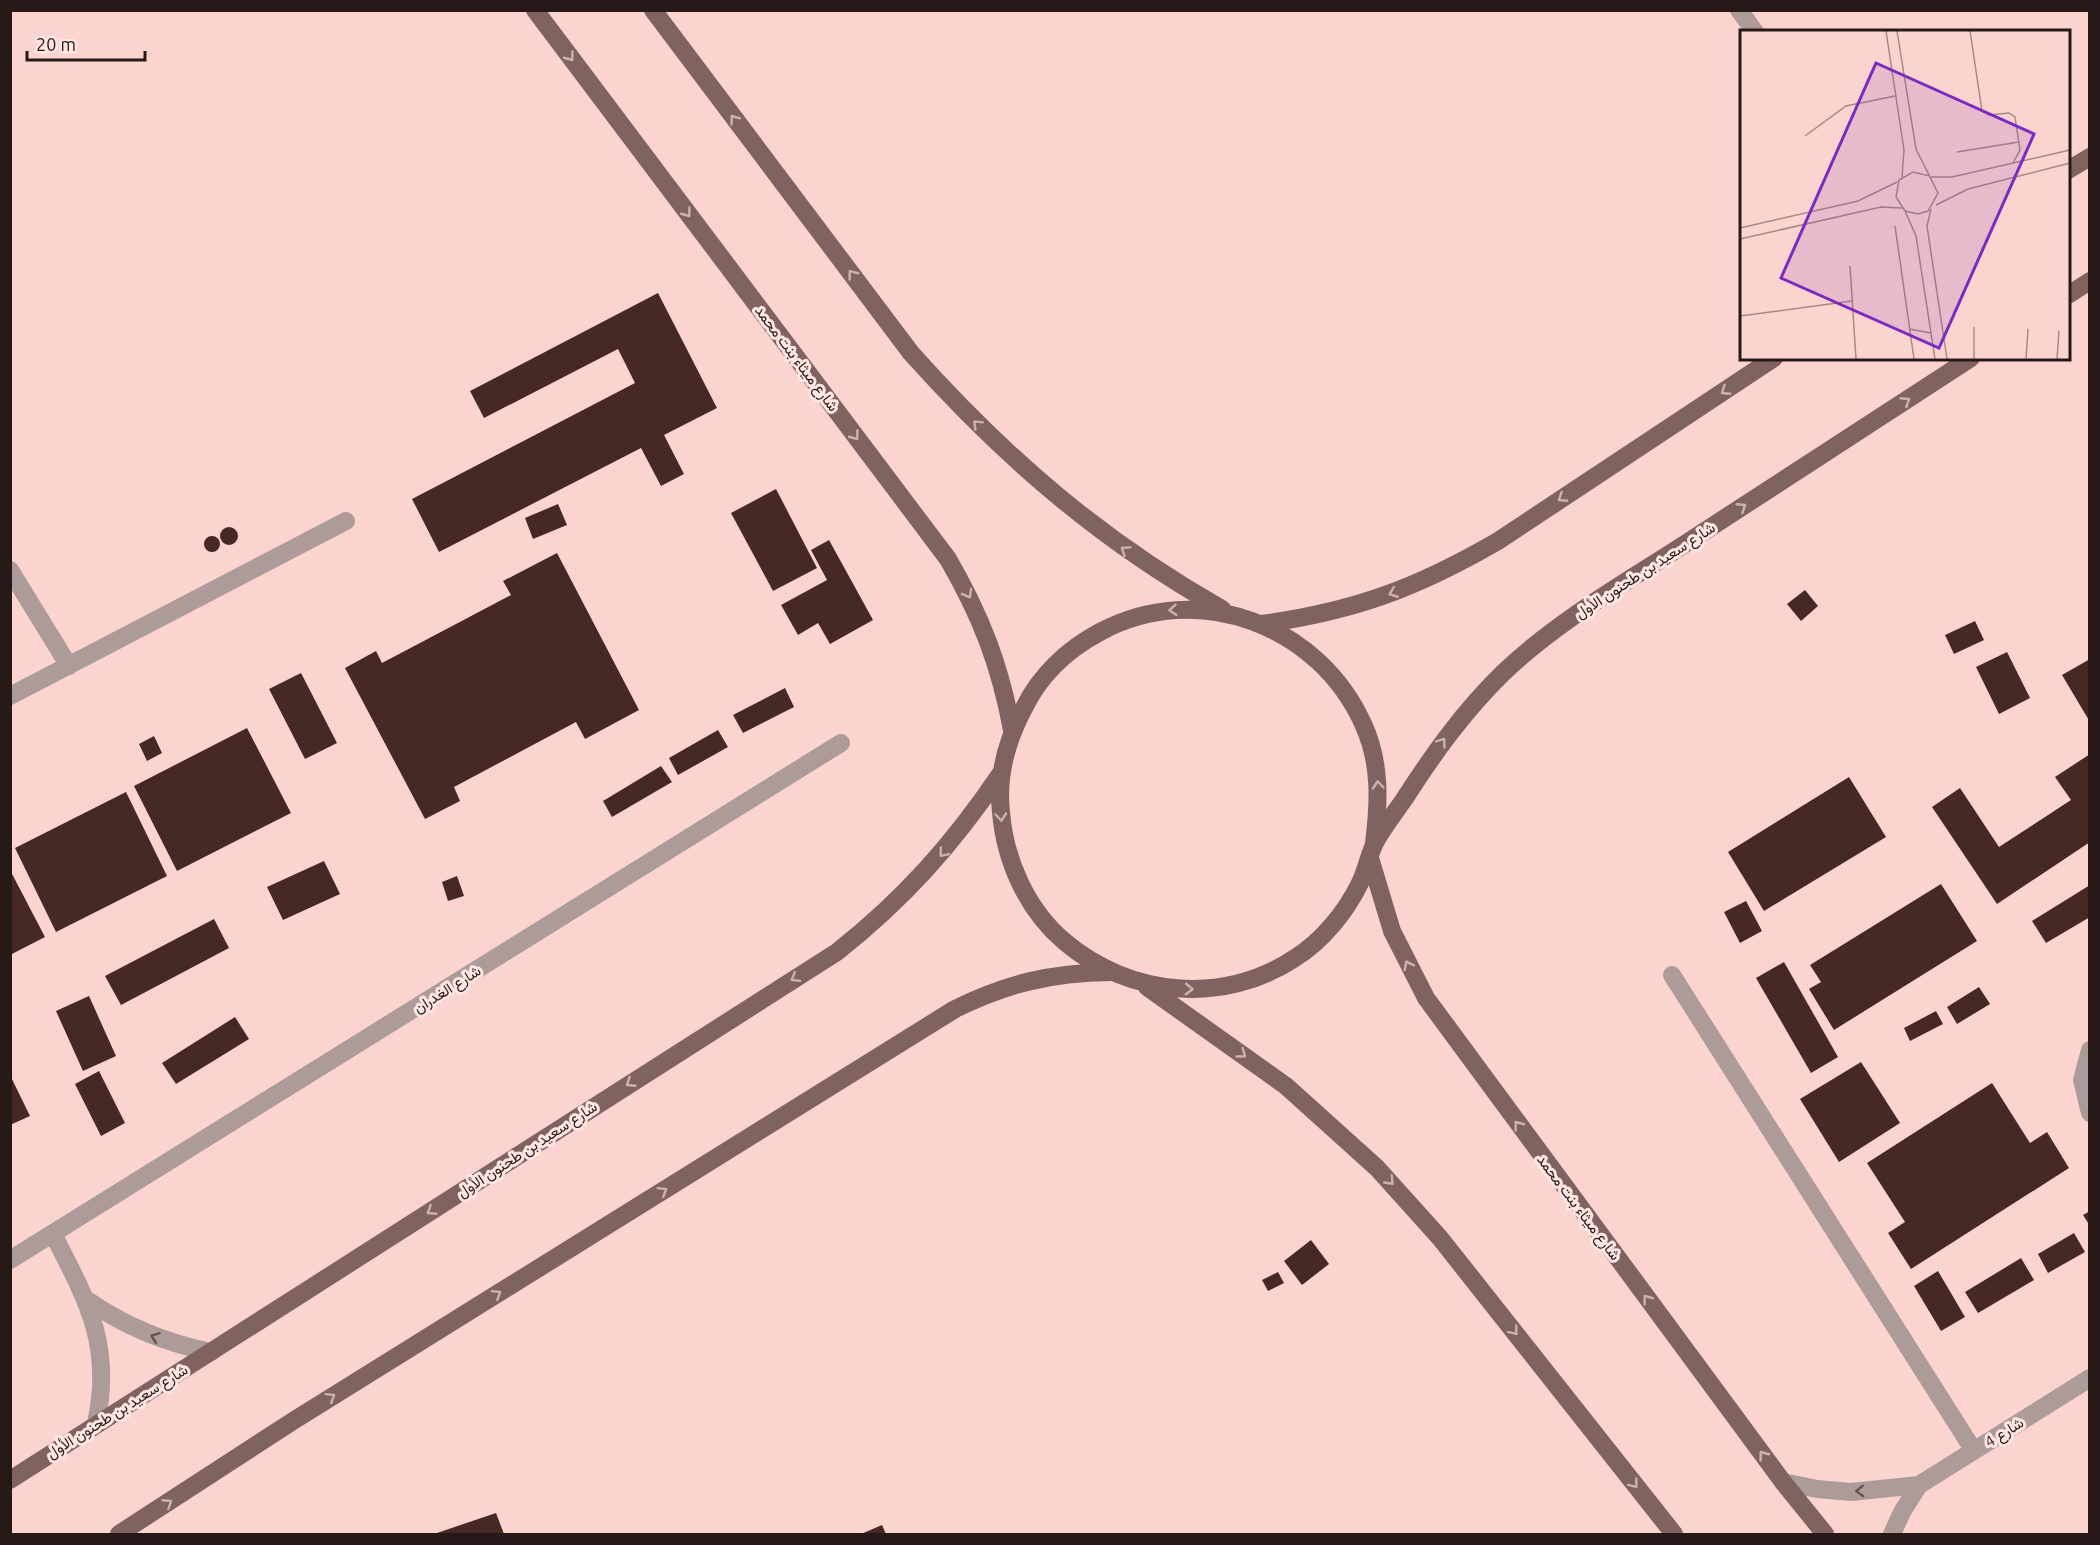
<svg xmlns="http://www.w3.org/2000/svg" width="2100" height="1545" font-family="Ubuntu,Vazirmatn,sans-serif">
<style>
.building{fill:#462926}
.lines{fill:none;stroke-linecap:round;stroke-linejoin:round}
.minor{stroke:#ac9b99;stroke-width:18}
.major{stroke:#806360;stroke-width:18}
.oneway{stroke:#ccb2ae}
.oneway2{stroke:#635452}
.labels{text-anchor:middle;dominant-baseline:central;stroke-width:6;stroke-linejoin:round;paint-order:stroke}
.street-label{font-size:15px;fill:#271917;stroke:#fee6e2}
.inset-road{fill:none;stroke:#a78985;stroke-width:1.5}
.view{fill:#7b2cbf;fill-opacity:0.15;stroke:#7b2cbf;stroke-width:3}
.inset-edge{fill:none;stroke:#271917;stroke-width:3}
</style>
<rect width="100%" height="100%" fill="#fcd4cf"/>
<path class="building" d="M658,293L717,408L664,435L684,474L661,486L641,448L439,552L412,499L635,383L618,349L484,418L470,391Z
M776,489L817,568L773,591L731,513Z
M558,504L567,525L533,539L525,518Z
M220 536a9 9 0 1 1 18 0a9 9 0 1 1-18 0Z
M204 544a8 8 0 1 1 16 0a8 8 0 1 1-16 0Z
M829,540L873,620L830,644L818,623L798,635L781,605L827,580L811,550Z
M557,553L639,710L585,739L576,722L454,787L460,801L425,819L345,668L376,651L382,663L511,595L503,581Z
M1805,590L1818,606L1801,621L1787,604Z
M1975,621L1984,640L1954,654L1945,635Z
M2007,652L2030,698L1999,714L1976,667Z
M2090,659V722L2062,675Z
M301,673L337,743L305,759L269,689Z
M785,688L794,707L743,733L733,715Z
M247,728L291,813L177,871L134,786Z
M718,730L728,747L678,775L669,758Z
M154,736L162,753L147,761L139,744Z
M2090,754V842L1997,904L1932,807L1960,788L1999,847L2071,800L2055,777Z
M661,766L672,782L612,817L603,801Z
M1849,777L1886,837L1764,911L1728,852Z
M126,792L167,876L56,932L15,848Z
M324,861L340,894L283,920L267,887Z
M10,870L45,937L10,955Z
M457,876L464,896L448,901L442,882Z
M1941,884L1977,941L1834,1030L1809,989L1821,982L1810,965Z
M2090,885V917L2046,943L2032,921Z
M1746,901L1762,931L1740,943L1724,912Z
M214,919L229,948L121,1005L105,976Z
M1784,962L1838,1057L1811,1073L1756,978Z
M1979,987L1990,1004L1957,1024L1947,1007Z
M89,996L116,1056L83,1071L56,1011Z
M1936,1011L1943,1024L1910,1041L1904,1028Z
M235,1017L249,1039L176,1084L162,1063Z
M1861,1062L1900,1123L1839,1162L1800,1099Z
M99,1071L125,1123L101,1136L75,1084Z
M10,1075L30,1116L10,1125Z
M1992,1083L2030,1143L2047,1132L2069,1168L1911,1269L1888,1233L1905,1222L1867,1163Z
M2090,1211V1226L2083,1215Z
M2074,1233L2085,1252L2048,1273L2038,1254Z
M1311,1240L1329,1264L1302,1285L1284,1261Z
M2021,1258L2034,1280L1978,1313L1965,1292Z
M1938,1271L1965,1317L1941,1331L1914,1286Z
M1278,1272L1284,1283L1268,1291L1262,1280Z
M496,1513L504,1534H434Z
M882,1525L886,1534H861Z"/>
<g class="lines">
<path class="minor" d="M1739,10L1755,32
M10,570L69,666
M10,696L346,521
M1672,975L1974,1451
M2090,1050L2082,1080L2090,1113
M53,1234C87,1300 113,1346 96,1423
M10,1260L841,743
M87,1300C126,1327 165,1343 211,1352
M1783,1482L1817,1489L1851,1492L1919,1485L2090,1378
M1892,1534L1902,1512L1919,1485"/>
<path class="major" d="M535,10L948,559C981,616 1000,665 1012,730
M653,10L911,353C1004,457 1100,540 1222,609
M2068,170L2090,157
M2068,295L2090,281
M1262,624C1355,611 1417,588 1498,541L1774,358
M1374,843C1379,803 1381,764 1364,726C1320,625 1198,579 1100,632C1068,649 1040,675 1024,708C1007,740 997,776 1001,812C1005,861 1027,910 1065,942C1129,996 1223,1006 1295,958C1322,941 1345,913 1359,885C1367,870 1369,852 1377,839C1385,825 1396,811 1405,798C1434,753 1464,711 1503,673C1557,621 1625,583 1688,542C1782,481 1876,420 1971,358
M1370,858L1392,931L1426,998L1783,1482L1825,1534
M1147,987L1286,1086L1377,1168L1440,1238L1674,1534
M10,1480L837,952C904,899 953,844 1001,773
M119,1534L293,1421L955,1009C1008,983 1051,973 1111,972"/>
</g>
<defs><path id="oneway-chevron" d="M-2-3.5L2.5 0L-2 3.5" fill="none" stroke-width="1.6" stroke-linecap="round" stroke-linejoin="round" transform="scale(1.5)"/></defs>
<g class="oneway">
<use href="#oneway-chevron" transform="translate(570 57) rotate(53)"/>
<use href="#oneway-chevron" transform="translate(734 119) rotate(-127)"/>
<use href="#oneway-chevron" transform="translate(687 213) rotate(53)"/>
<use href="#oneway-chevron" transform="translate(852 274) rotate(-127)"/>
<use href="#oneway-chevron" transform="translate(1725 391) rotate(147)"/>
<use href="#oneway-chevron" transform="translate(1906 401) rotate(-33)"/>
<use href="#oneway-chevron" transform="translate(977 424) rotate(-135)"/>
<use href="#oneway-chevron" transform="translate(855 436) rotate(53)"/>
<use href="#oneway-chevron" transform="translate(1562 498) rotate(147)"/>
<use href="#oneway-chevron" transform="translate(1742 507) rotate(-33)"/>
<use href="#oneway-chevron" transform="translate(1125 550) rotate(-146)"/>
<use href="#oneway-chevron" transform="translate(1393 593) rotate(158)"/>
<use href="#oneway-chevron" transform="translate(968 594) rotate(61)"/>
<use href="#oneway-chevron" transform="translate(1173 610) rotate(175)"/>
<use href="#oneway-chevron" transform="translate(1442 742) rotate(-54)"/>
<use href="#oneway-chevron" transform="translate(1378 785) rotate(-95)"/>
<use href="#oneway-chevron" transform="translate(1001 817) rotate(85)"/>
<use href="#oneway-chevron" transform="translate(943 853) rotate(130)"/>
<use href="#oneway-chevron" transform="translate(1408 965) rotate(-117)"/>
<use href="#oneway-chevron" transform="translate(795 978) rotate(148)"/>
<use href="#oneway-chevron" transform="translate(1189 989) rotate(1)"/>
<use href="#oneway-chevron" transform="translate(1242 1054) rotate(36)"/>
<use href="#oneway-chevron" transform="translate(630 1083) rotate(147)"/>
<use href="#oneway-chevron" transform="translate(1518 1125) rotate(-127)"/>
<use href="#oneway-chevron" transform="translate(1390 1181) rotate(46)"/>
<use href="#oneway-chevron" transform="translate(663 1191) rotate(-32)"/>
<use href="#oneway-chevron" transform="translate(431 1211) rotate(147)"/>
<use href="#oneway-chevron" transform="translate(497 1294) rotate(-32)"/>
<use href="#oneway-chevron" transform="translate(1647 1299) rotate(-127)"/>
<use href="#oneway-chevron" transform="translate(1514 1331) rotate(52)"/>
<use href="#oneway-chevron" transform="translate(331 1397) rotate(-32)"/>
<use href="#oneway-chevron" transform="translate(1763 1455) rotate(-127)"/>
<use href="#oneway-chevron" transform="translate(1634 1484) rotate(52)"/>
<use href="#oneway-chevron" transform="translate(168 1503) rotate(-33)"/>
</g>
<g class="oneway2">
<use href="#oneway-chevron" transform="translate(155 1337) rotate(-159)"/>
<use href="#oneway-chevron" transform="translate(1860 1491) rotate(178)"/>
</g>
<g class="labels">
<g class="street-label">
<text transform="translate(797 358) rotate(53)">شارع ميثاء بنت محمد</text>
<text transform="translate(1645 570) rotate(-33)">شارع سعيد بن طحنون الأول</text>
<text transform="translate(447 989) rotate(-32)">شارع الغدران</text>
<text transform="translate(527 1149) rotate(-33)">شارع سعيد بن طحنون الأول</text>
<text transform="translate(1579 1207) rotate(53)">شارع ميثاء بنت محمد</text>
<text transform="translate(117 1411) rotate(-32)">شارع سعيد بن طحنون الأول</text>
<text transform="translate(2004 1432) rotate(-32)">شارع 4</text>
</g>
</g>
<g transform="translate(1740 30)">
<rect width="330" height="330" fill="#fcd4cf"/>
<path class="inset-road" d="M146,1L164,120L162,147M157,1L176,119L198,163L188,181L178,184L165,181L156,167L159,150L173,142L190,146M230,1L242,81L249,85L269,83L275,87L280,120L273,133M65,106L106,76L155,66M217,122L279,112M191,147H212L330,120M196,175L228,159L330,133M191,179L187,196L207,329M165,181L176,206L195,329M155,196L174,329M0,198L118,171L157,152M0,209L141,177L162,178M110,236L116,329M0,286L112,271M169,299L191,303M234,329V297M286,329L288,299M317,329L319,301"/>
<path class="view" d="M136,33L294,104L199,318L41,248Z"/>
<rect width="330" height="330" class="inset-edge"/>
</g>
<rect width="2100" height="1545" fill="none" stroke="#271917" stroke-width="24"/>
<path d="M27 51v9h118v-9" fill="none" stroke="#271917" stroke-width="3"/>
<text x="36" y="51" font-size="18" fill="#271917" stroke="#fee6e2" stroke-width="4.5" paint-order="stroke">20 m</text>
</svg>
